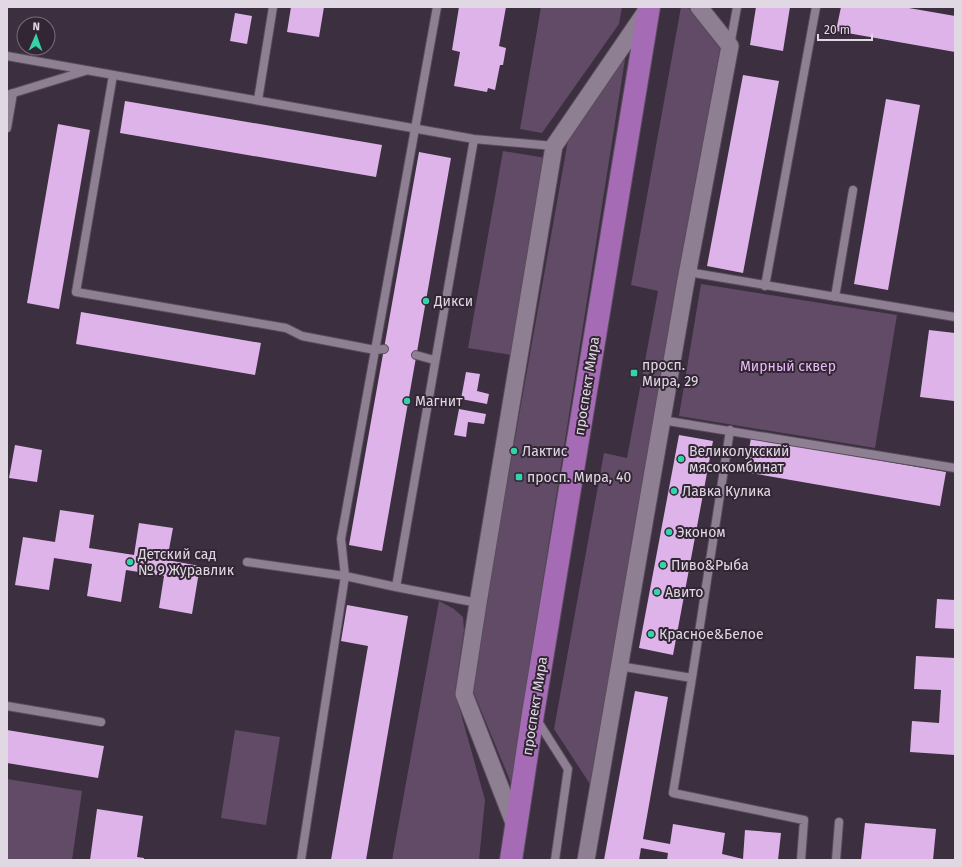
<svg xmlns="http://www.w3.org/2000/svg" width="962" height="867" font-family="'Fira Sans',sans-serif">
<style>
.green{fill:#624b67}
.building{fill:#deb3e9}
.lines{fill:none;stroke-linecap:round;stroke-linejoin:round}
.lane-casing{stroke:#584d5b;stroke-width:10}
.street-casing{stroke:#584d5b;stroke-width:19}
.primary-casing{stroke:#584d5b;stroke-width:24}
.lane{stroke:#8f7f93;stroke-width:8}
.street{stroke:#8f7f93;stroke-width:17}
.primary{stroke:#a56bb4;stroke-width:22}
.poi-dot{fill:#34d4a8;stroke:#322635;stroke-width:1.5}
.labels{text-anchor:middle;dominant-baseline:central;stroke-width:4;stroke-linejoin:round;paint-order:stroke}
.poi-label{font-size:14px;fill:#e0d8e2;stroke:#322635;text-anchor:start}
.park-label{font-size:14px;fill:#eabcf6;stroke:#322635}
.street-label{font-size:14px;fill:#e0d8e2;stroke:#322635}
</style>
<rect width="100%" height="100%" fill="#3c2f40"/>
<path class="green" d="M541,7H622L619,24L542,133L520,129Z
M681,7H688L720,49L590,784L554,729L604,453L627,458L658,291L631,285Z
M626,53L511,783L471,686L568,140Z
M503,151L546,158L511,355L468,348Z
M701,284L897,315L875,448L679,416Z
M439,601L454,609L463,617L464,630L455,692L485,800L479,860H392Z
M235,730L280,737L266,825L221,818Z
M7,779L82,791L72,860H7Z"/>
<path class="building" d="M291,7H324L319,37L287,32Z
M459,7H506L499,46L506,48L503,65H500L495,90L488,88L487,92L454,86L460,52L452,50Z
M756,7H790L783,51L750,45Z
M841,7H903L955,16V52L836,31Z
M235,13L252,16L247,44L230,41Z
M743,75L779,81L743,273L707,266Z
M886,99L920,105L888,290L854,284Z
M125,101L382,145L376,177L120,133Z
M58,124L90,130L59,309L27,303Z
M419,152L451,158L382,551L349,545Z
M81,312L261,343L255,375L76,344Z
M929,330L955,333L954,401L920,397Z
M466,372L480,374L477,391L489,394L487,404L461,399Z
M459,409L486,414L484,424L468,422L466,437L454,435Z
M679,435L713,441L673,655L639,648Z
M751,438L946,472L940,506L745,472Z
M15,445L42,450L37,482L9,478Z
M60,510L94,515L89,548L134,555L139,523L173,528L167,560L200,566L192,614L159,608L164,576L126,570L121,602L87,596L92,564L54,558L49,590L15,585L23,537L55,542Z
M937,599L955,600V629L935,628Z
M347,605L408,616L366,860H331L368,646L341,641Z
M916,656L955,658V755L910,752L912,721L939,723L941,690L914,689Z
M635,691L668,697L643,839L670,844L673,824L725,833L722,854L743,859L745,830L781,833L778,860H667L668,853L641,848L639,860H604Z
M7,730L104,746L98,778L7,763Z
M97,809L143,816L137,857L144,858V860H90Z
M865,823L936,829L933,860H861Z"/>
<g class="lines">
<g class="lane-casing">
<path id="lane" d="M730,46L737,7
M7,56L474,139L554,146
M113,75L76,292L286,328L302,336L375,350L384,349
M7,95L85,71
M258,100L273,7
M7,128L13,93
M688,272L955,317
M765,286L816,7
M835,297L853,190
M416,355L434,360
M662,420L955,468
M730,430L692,678L673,793L804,820L801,860
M247,562L345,576L396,587L478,603
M396,587L474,139
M619,666L692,678
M7,706L101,722
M537,720L568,769L555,860
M301,860L345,576L341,539L437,7
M836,860L839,822"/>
</g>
<g class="street-casing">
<path id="street" d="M516,828L464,694L478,603L554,146L647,10
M586,860L685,286L730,46L699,7"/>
</g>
<g class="primary-casing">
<path id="primary" d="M511,860L533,714L649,7"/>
</g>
<use href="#lane" class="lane"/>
<use href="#street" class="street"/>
<use href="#primary" class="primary"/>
</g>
<g class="poi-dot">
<circle cx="426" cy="301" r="4"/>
<rect x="630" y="369" width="8" height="8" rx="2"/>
<circle cx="407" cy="401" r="4"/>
<circle cx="514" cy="451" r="4"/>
<circle cx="681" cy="459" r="4"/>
<rect x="515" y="473" width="8" height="8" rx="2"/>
<circle cx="674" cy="491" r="4"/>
<circle cx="669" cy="532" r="4"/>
<circle cx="130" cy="562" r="4"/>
<circle cx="663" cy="565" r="4"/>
<circle cx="657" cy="592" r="4"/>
<circle cx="651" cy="634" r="4"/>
</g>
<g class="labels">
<g class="poi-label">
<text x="434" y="301">Дикси</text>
<text x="642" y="365">просп.<tspan x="642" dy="16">Мира, 29</tspan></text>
<text x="415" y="401">Магнит</text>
<text x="522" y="451">Лактис</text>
<text x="689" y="451">Великолукский<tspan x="689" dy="16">мясокомбинат</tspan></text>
<text x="527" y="477">просп. Мира, 40</text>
<text x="682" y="491">Лавка Кулика</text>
<text x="677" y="532">Эконом</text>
<text x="138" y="554">Детский сад<tspan x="138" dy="16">№ 9 Журавлик</tspan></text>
<text x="671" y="565">Пиво&amp;Рыба</text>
<text x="665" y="592">Авито</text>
<text x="659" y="634">Красное&amp;Белое</text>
</g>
<g class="park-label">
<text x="788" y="366">Мирный сквер</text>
</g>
<g class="street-label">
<text transform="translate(587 386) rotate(-81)">проспект Мира</text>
<text transform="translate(535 706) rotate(-81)">проспект Мира</text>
</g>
</g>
<rect width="962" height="867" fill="none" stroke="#e0d8e2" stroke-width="16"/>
<g transform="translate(36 36) rotate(2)"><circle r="19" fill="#322635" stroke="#786d7a"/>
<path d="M0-3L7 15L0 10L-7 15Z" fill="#34d4a8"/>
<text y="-6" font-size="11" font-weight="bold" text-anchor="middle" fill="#e0d8e2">N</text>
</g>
<path d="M818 34v6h54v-6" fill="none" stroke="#e0d8e2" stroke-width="2"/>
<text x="824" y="34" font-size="12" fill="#e0d8e2" stroke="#322635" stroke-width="3" paint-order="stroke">20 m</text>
</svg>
